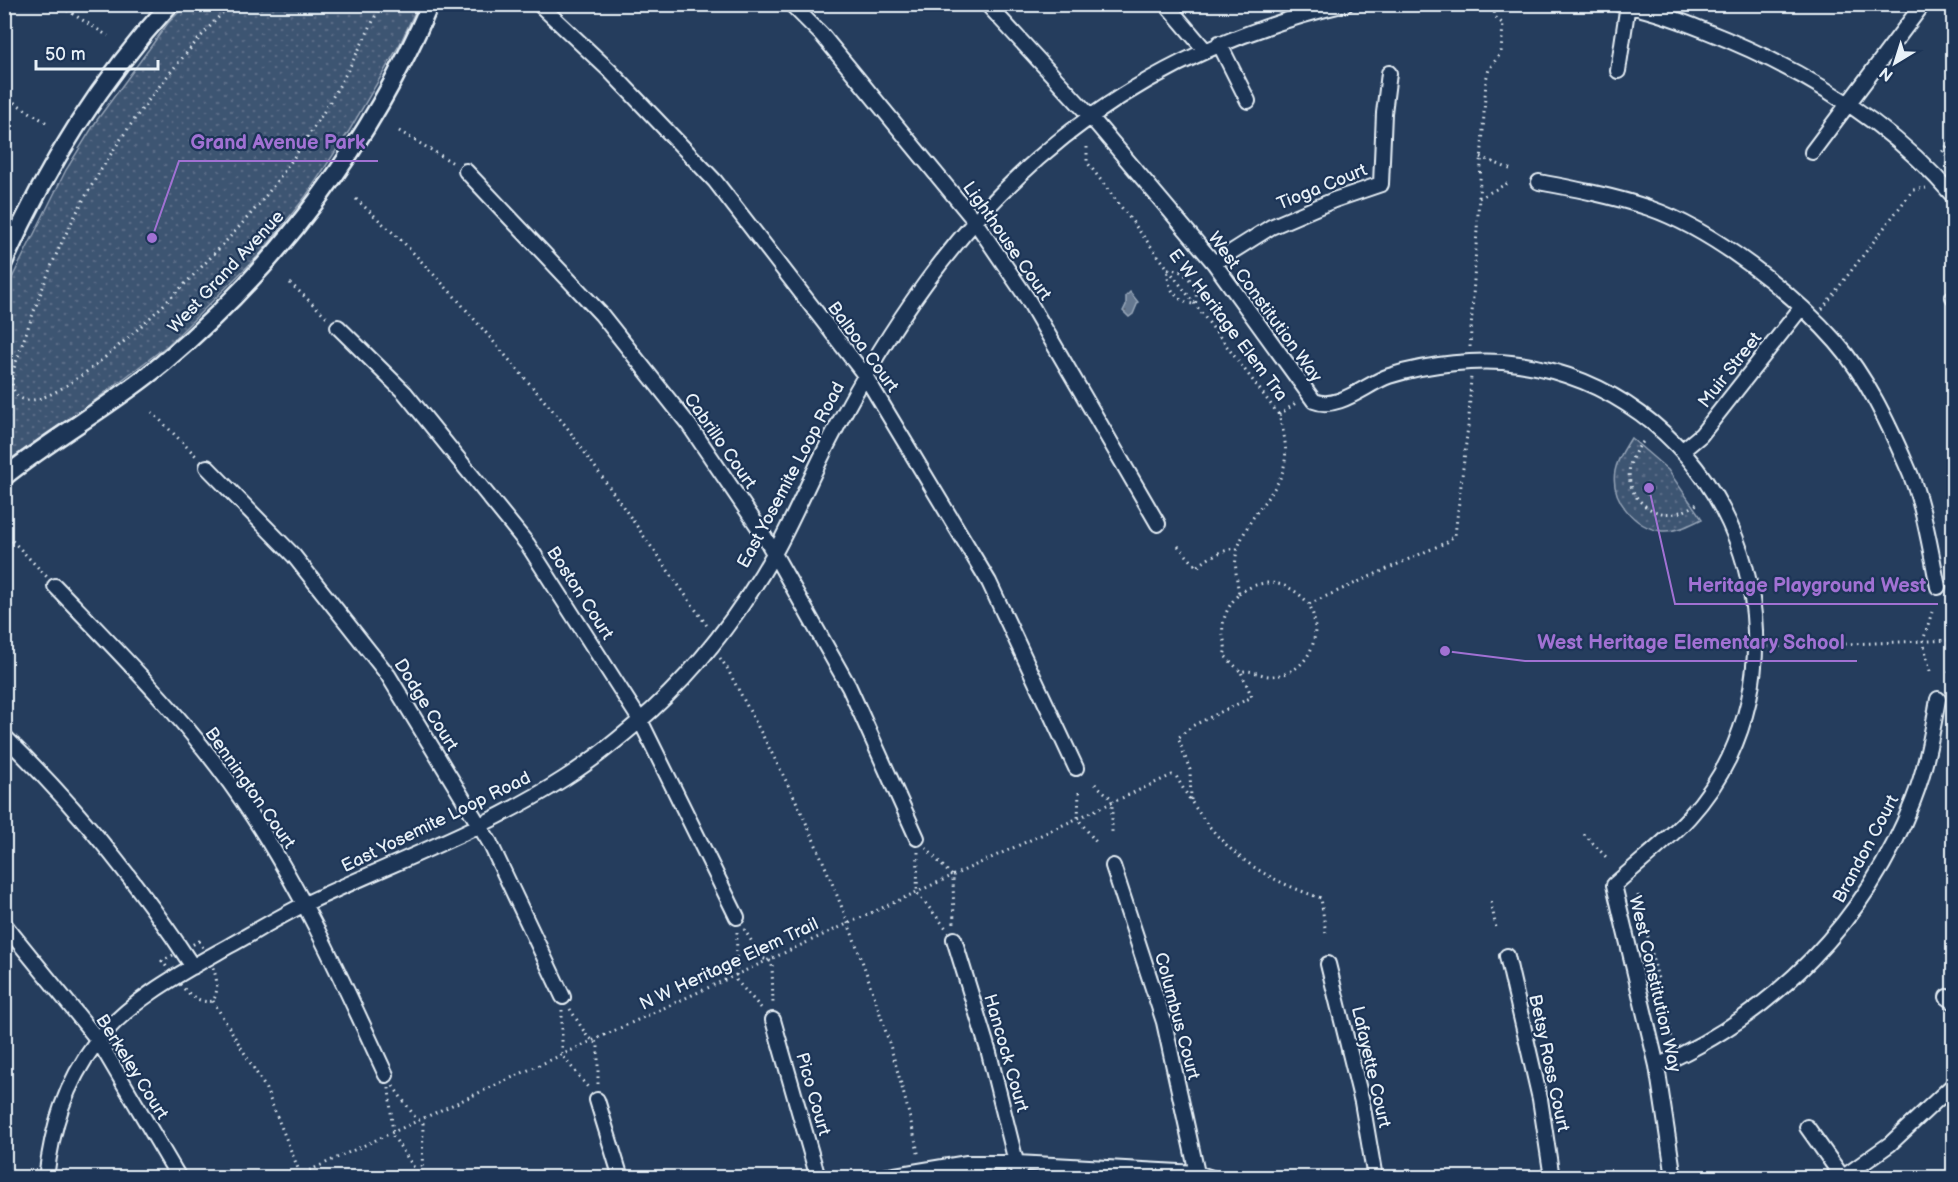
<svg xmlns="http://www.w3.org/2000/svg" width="1958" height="1182" font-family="'Balsamiq Sans',sans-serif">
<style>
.green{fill:url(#green-dots);stroke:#93a2b5;stroke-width:1.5}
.water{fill:url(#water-ripples);stroke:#99a8ba;stroke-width:1.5}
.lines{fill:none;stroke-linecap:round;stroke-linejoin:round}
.minor-casing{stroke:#e8f1f8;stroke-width:18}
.tertiary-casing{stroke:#e8f1f8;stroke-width:21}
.path{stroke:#e8f1f8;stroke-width:3;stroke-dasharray:1.5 4.5;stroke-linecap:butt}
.minor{stroke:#1d3557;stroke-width:14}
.tertiary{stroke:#1d3557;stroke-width:16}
.labels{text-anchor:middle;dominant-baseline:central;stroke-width:4.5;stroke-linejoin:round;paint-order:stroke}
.street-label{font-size:18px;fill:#e8f1f8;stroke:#1d3557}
.leader{fill:none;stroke:#a171d3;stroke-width:2}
.callout-dot{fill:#a171d3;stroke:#1d3557;stroke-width:2}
.callout-label{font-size:20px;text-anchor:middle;font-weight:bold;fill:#a171d3;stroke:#1d3557;stroke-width:4.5;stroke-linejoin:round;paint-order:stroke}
</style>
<defs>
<pattern id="green-dots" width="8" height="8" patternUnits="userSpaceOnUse" patternTransform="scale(1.5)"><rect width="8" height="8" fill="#3e5472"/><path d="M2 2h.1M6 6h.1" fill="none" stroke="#5a6d87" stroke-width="1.8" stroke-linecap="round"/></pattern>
<pattern id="water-ripples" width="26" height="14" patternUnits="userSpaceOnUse" patternTransform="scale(1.5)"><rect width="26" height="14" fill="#657890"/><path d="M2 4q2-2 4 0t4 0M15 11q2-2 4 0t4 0" fill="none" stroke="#576270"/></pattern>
</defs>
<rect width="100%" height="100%" fill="#253d5d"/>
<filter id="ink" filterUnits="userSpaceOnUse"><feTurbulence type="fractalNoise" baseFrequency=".0167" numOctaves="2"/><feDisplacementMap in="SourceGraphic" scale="12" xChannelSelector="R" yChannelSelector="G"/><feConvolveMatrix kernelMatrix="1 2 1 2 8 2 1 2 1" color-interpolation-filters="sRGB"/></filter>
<g filter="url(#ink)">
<path class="green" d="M186,5H418L400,44L349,131L306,196L261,253L168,345L82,410L5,463V292L66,170L97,120L168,23Z
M1631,438L1668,470L1702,519C1689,525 1677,532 1662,531C1635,528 1610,499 1615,471C1617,459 1625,448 1631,438Z"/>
<path class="water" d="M1130,292L1138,302L1133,314L1129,317L1123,311L1126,305V296Z"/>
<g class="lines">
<g class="minor-casing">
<path id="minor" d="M539,4L609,70L715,181L864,374L989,582L1076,768
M791,4L822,35L974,220L1027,298L1158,524
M987,4L1090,116L1214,263L1314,401C1338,411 1366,384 1389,376C1426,364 1480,358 1519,364C1703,391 1807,592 1729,758C1700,818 1661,843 1614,885L1657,1066L1674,1178
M1166,4L1205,50
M1619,4C1649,9 1679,20 1706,31C1800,68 1888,119 1954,197
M1219,43L1248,101
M1618,71L1628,4
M1812,152L1923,4
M466,171L601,314L689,425L763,534L849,687L917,838
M1539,182C1576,189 1613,196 1649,208C1713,230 1792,292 1836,342C1866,376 1888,423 1906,464C1923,500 1930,548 1938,587
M1214,263L1271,227L1334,200L1381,184L1384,113L1389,73
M1953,297H1954
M338,327L405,393L528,545L640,720L737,917
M1683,450L1701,435L1801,308
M207,467L294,556L388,675L490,843L563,997
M55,586C125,659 198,731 253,817C306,898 345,987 386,1075
M4,736C75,805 139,884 193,967
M1113,866L1164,1022L1198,1178
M4,924L98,1040L178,1176
M954,939L989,1053L1020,1178
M1507,956L1540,1099L1552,1178
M1328,964L1362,1102L1375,1178
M1947,997L1954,1002
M773,1020L818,1178
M1657,1066C1774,1015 1867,920 1913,801C1926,768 1932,734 1938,699
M597,1100L621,1178
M1807,1127L1843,1178
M46,1178C52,1127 65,1084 96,1043C129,1000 183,972 229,946C256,931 282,915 309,902C394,862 486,829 565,778C595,759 625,734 652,710C701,665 742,610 775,552C796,514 812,474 832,436C948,213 1094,63 1346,4
M877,1178L967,1163H1017L1197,1173L1212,1178
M1842,1178L1890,1144L1954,1084"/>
</g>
<g class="tertiary-casing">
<path id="tertiary" d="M4,262C45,169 101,80 170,4
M4,477C55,436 113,405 163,363C277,268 372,141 430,4"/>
</g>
<path class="path" d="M57,4L108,36
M231,4C156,82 89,173 48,274C36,305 25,336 14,368C12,378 10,390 19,397C57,427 234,235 260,203C309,141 348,76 381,4
M4,96L47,123
M399,131L455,164
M1087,147V162L1279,415C1302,490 1259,488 1238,548C1233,562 1237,580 1239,594C1228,605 1221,620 1223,635C1224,643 1227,648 1224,655L1241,672C1250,668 1262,677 1273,676C1310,673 1324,635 1309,604L1447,542L1455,535L1469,418L1471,375
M1481,157L1512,170
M1946,165L1950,160L1942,152L1954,138
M1479,198L1508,183
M356,199L403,242L456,298L566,426L708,627
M1168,269C1185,268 1201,288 1195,304C1176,303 1166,286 1168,269Z
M290,283L328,318
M1822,309L1913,190L1926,188
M1470,347L1486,80L1489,69L1501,53L1503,24L1495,17L1493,4
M152,412L198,458
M1279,415L1297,402
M1643,442C1606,481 1650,536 1697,504
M4,532L47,577
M1178,546L1197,567C1210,557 1221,549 1238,549
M1239,594C1264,575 1290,582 1309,604
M1948,610L1954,621
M1767,647L1954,640
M720,658L727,668C750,712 774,756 796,801C848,912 893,1037 919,1157
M1930,671L1923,641L1932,612
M1949,673L1954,661
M1095,784L1112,799V835
M1079,792L1078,819L1096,842
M1191,800L1190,770L1178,738L1192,726L1252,697L1241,672
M1584,834L1609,860
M926,848L953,877L954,926
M918,852L917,893L946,928
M1638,895L1672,1038
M1491,902L1496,928
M744,929L762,958L772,962L773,1006
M737,932L736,980L763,1010
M199,941C209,958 224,982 213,1001C191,1006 174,976 162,961Z
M213,1001L265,1087L302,1178
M570,1009L587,1036L598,1044V1088
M562,1010V1055L590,1090
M393,1086L415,1117L423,1123L422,1178
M389,1088L393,1136L421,1178
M293,1178L1172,775L1176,776C1213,842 1248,874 1321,898L1326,935"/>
<use href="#minor" class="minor"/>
<use href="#tertiary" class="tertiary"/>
</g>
</g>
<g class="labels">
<g class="street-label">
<text transform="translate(1322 187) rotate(-22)">Tioga Court</text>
<text transform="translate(1007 241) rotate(55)">Lighthouse Court</text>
<text transform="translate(226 272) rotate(-47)">West Grand Avenue</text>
<text transform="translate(1265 307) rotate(54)">West Constitution Way</text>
<text transform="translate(1228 325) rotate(53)">E W Heritage Elem Tra</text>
<text transform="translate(863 347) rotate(54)">Balboa Court</text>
<text transform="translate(1730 370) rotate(-52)">Muir Street</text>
<text transform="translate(720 441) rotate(55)">Cabrillo Court</text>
<text transform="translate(791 475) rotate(-62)">East Yosemite Loop Road</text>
<text transform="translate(580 593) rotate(57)">Boston Court</text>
<text transform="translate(426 705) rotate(58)">Dodge Court</text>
<text transform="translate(250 788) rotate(55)">Bennington Court</text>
<text transform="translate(436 822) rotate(-26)">East Yosemite Loop Road</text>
<text transform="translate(1866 849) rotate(-62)">Brandon Court</text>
<text transform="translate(729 964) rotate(-25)">N W Heritage Elem Trail</text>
<text transform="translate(1655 984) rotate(77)">West Constitution Way</text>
<text transform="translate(1177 1016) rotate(75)">Columbus Court</text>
<text transform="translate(1006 1053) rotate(74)">Hancock Court</text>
<text transform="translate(1549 1063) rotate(78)">Betsy Ross Court</text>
<text transform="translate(132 1067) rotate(58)">Berkeley Court</text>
<text transform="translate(1371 1067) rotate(77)">Lafayette Court</text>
<text transform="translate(813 1094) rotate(74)">Pico Court</text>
</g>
</g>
<path class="leader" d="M152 238L179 161H378M1649 488L1675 604H1938M1445 651L1525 661H1857"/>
<g class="callout-dot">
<circle cx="152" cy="238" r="6"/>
<circle cx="1649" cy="488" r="6"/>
<circle cx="1445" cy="651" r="6"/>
</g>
<g class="callout-label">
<text x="278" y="149">Grand Avenue Park</text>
<text x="1807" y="592">Heritage Playground West</text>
<text x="1691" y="649">West Heritage Elementary School</text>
</g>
<rect width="1958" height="1182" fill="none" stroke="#1d3557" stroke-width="24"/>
<rect x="12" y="12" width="1934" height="1158" fill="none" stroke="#e8f1f8" stroke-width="2" filter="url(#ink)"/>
<g transform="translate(1895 63) rotate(218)" stroke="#1d3557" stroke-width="4.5" paint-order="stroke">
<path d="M0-4.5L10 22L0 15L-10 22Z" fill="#e8f1f8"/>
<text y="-9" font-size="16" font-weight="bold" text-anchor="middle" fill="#e8f1f8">N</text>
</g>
<path d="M36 60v9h122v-9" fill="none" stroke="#e8f1f8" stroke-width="3"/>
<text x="45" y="60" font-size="18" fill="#e8f1f8" stroke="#1d3557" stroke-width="4.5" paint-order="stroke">50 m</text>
</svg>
